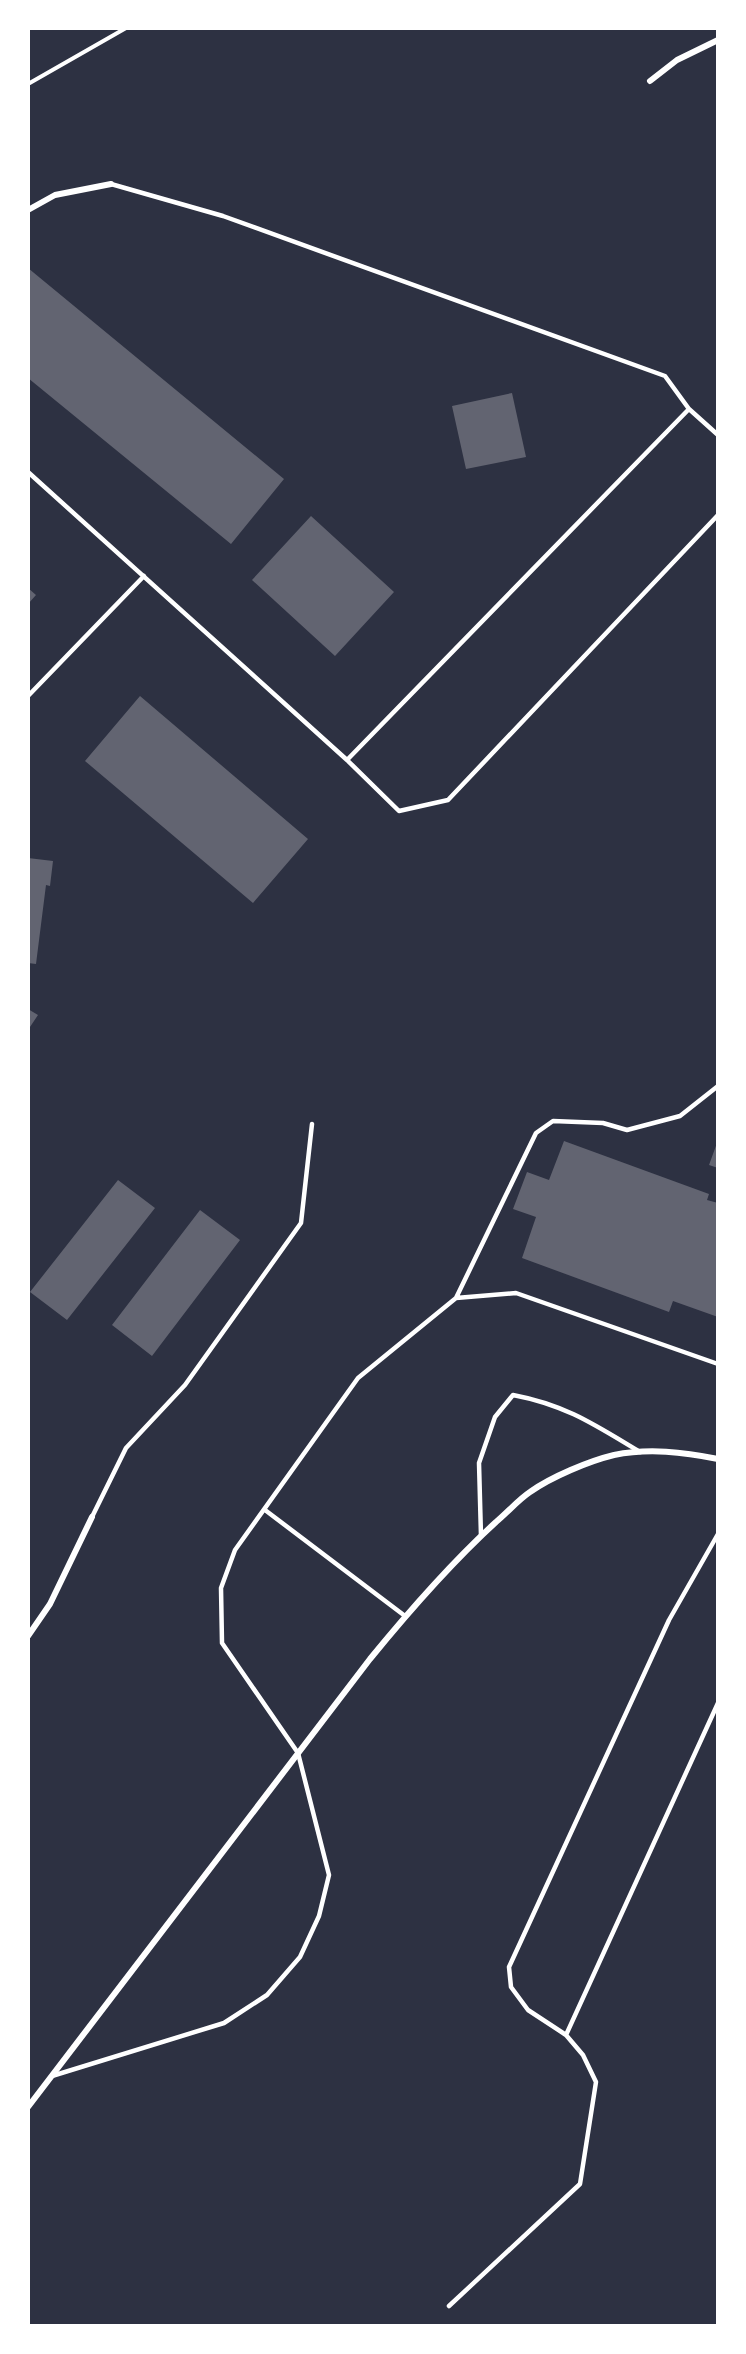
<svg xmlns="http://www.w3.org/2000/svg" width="746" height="2354" font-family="Literata,serif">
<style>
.building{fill:#626471}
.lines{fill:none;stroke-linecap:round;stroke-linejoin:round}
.path{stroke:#fff;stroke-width:4}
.service{stroke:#fff;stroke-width:4.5}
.minor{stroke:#fff;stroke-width:6}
</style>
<rect width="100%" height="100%" fill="#2d3142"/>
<path class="building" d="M28,268L284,479L231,544L28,378Z
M512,393L526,457L466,469L452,406Z
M311,516L394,592L335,656L252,580Z
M28,588L36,595L28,604Z
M140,696L308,839L253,903L85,761Z
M28,858L53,861L50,886L46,885L36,964L28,963Z
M28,1009L38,1015L28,1030Z
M564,1141L709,1194L707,1200L718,1203V1317L673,1301L669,1312L522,1258L536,1217L513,1209L527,1172L549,1180Z
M717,1143H718V1168L709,1165Z
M118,1180L155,1208L67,1320L30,1292Z
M200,1210L240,1240L152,1356L112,1325Z"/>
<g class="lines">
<path class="path" d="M28,84L126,28"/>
<path class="service" d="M689,409L718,435
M28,472L347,760L689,409L665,376L223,216L111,184
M28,696L144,576
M347,760L399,811L448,800L718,515
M456,1298L516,1293L718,1364
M265,1510L405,1616
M92,1517L126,1448L185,1385L301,1223L312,1124
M481,1536L479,1463L495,1417L513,1395C566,1405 595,1425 640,1452
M566,2035L718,1703
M52,2076L224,2023L267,1995L300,1957L319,1916L329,1875L298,1753L222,1643L221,1588L235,1550L358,1378L456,1298L536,1133L553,1121L603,1123L627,1130L680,1116L718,1086
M449,2306L580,2184L596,2082L583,2055L566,2035L528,2010L511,1987L509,1967L669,1620L718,1534"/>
<path class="minor" d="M650,81L677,60L718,40
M28,210L55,195L111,184
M28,1636L50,1604L92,1517
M28,2107L370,1659C410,1610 450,1564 496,1522C508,1512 518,1500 530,1492C551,1477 589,1461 614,1455C649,1448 683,1452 718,1459"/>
</g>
<rect width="746" height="2354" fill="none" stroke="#ffffff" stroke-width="60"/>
</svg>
